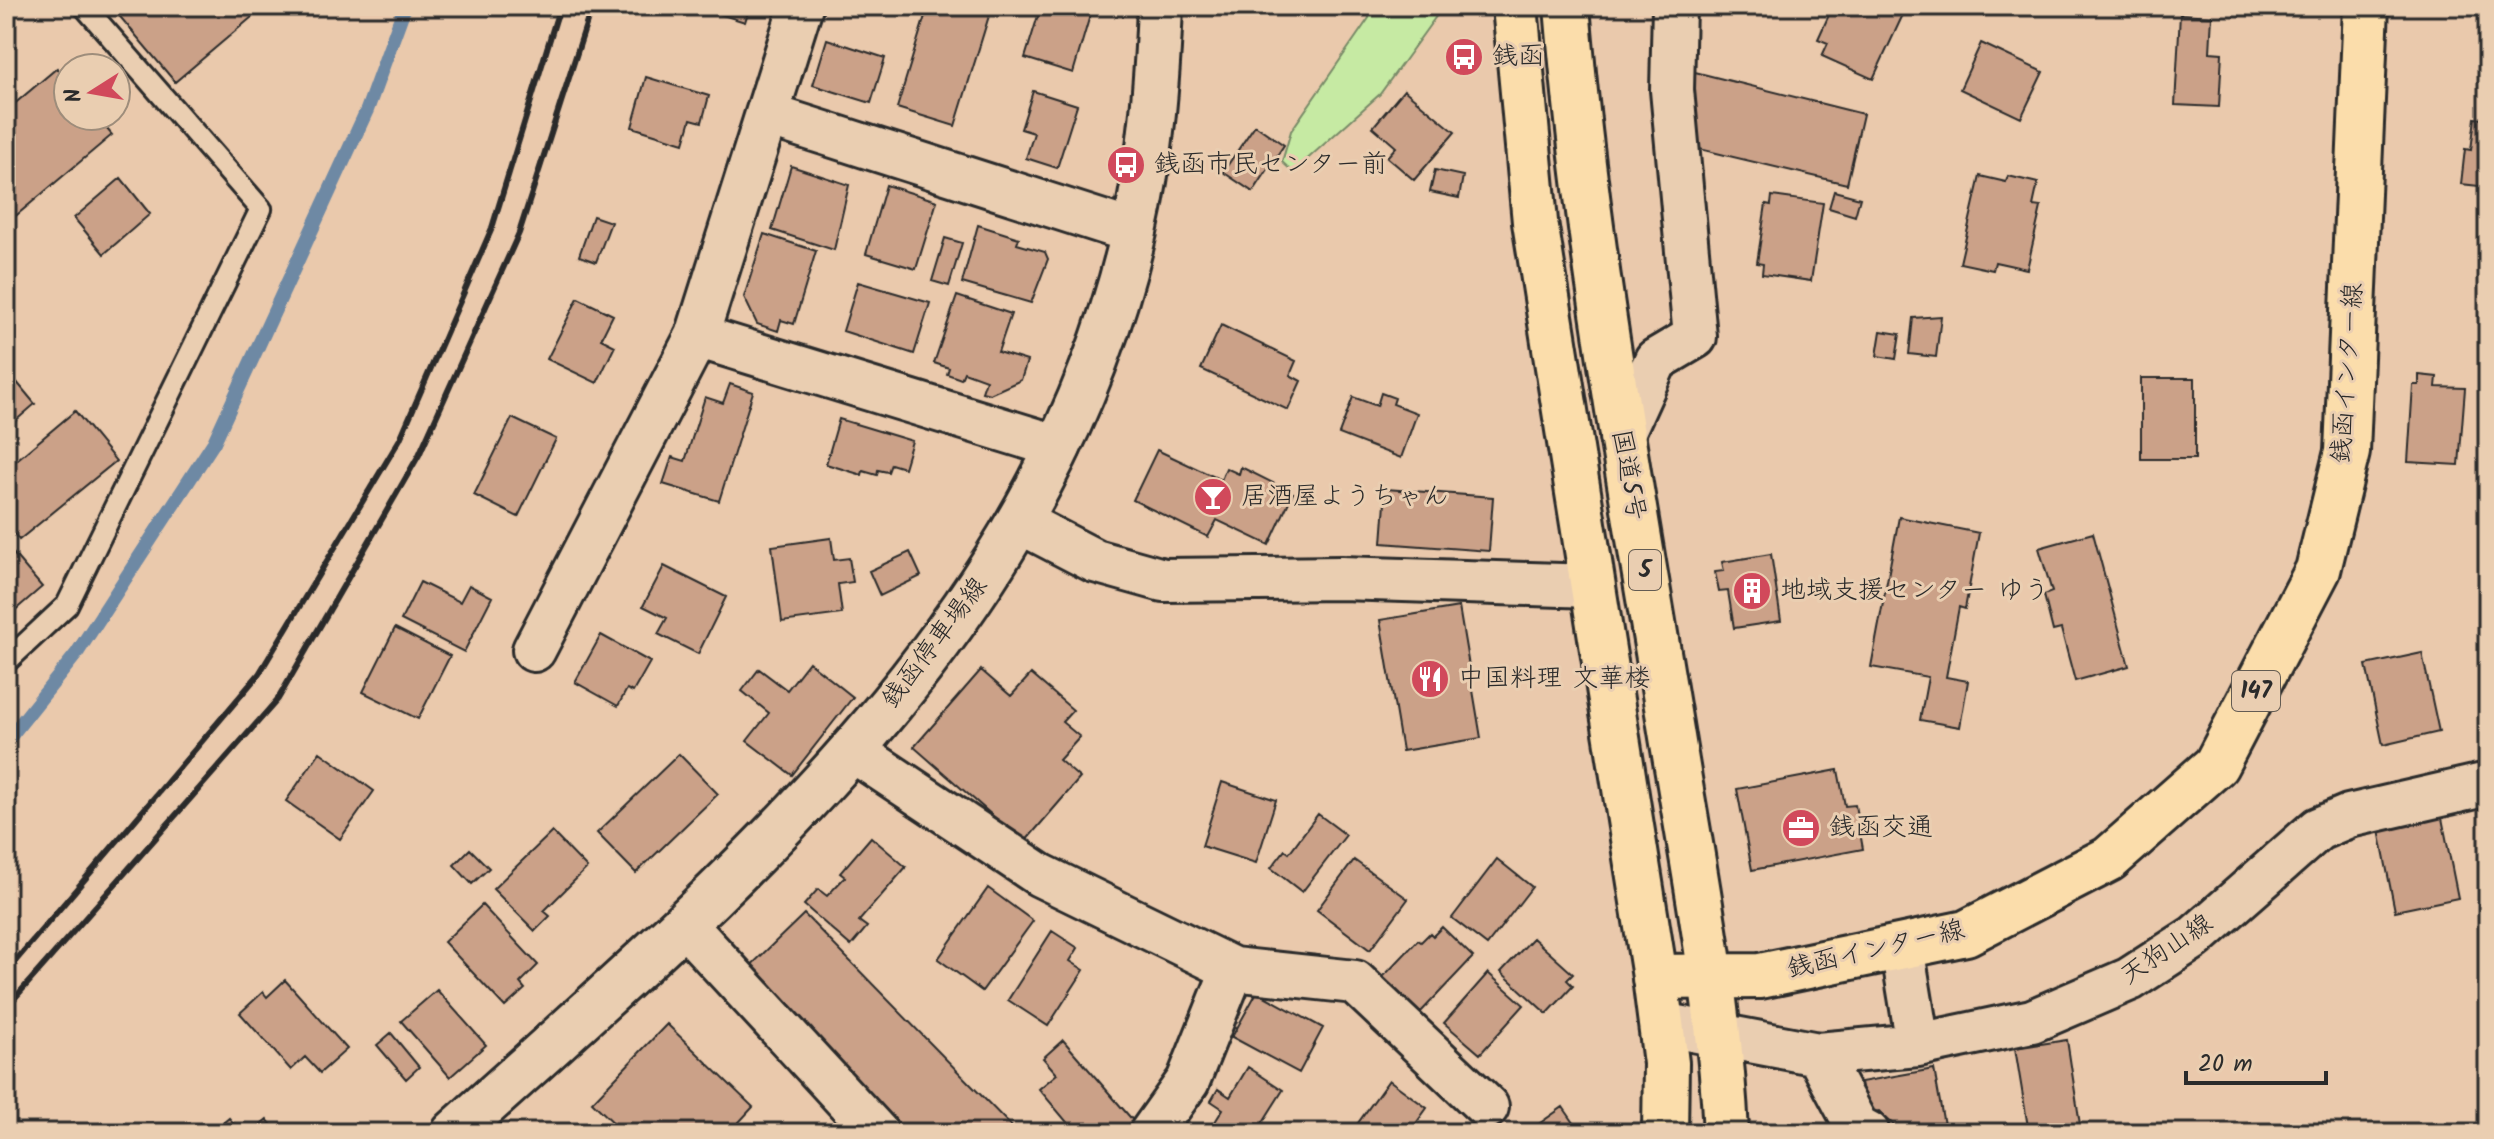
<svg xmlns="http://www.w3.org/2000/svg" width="2494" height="1139" font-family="Kalam,'Klee One',sans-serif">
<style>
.green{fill:#c6eaa3;stroke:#788a67;stroke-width:2}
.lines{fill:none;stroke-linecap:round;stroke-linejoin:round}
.stream{stroke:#6e89a4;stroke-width:14}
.building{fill:#cba188;stroke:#2b2b2b;stroke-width:2}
.lane-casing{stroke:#2b2b2b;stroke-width:26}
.street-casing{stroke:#2b2b2b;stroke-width:48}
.secondary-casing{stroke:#2b2b2b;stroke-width:50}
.primary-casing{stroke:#2b2b2b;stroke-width:50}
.highway-casing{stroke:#2b2b2b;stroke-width:50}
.lane{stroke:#eaceb1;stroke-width:20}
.street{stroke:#eaceb1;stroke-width:42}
.secondary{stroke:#eaceb1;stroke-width:44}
.primary{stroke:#fbddab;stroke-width:44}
.highway{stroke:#fbddab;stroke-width:44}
.rail{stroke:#2b2b2b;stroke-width:6}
.labels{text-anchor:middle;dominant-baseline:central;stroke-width:6;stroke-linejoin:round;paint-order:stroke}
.shield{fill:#eaceb1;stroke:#645c53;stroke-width:2}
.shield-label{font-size:24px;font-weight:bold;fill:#2b2b2b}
.poi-label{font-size:26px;fill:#2b2b2b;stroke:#eaceb1;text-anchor:start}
.street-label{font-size:26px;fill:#2b2b2b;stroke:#eaceb1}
</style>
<rect width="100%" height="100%" fill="#eac9ac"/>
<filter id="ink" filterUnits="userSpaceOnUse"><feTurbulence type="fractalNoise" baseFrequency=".0125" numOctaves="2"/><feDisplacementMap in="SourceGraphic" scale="16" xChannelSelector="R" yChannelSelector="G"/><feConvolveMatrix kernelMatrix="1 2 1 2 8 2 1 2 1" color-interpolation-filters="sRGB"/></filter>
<g filter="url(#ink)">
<path class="green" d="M1369,6H1437V15L1380,94L1293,172L1282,162L1291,131L1369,18Z"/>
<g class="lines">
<path class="stream" d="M6,742L77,653L214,442L367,110L405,6"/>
</g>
<path class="building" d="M111,6H265L175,82Z
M694,6H760L759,9L750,6L745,22Z
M928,6H992L955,126L897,108Z
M1041,6H1072L1091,12L1073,73L1025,58Z
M1833,6H1907L1873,79L1822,56L1828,43L1818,39Z
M2180,14L2212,16L2210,52L2222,53L2219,107L2175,105Z
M827,39L885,58L871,103L813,85Z
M1981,43L2043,72L2021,118L1960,89Z
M57,68L68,82V116H96L112,135L6,224V111Z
M1687,70L1863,114L1847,184L1691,147Z
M646,77L709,96L702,122L691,119L684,143L632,127Z
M1404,90L1455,132L1414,180L1387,157L1396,147L1373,127Z
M1033,91L1077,105L1057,168L1026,158L1034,133L1021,129Z
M2475,118L2488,120V187L2461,184L2465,149L2471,150Z
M1255,125L1284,145L1253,192L1223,172Z
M791,166L849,185L834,250L772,230Z
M1435,170L1463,176L1459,198L1430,192Z
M1980,176L2006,182L2008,176L2038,183L2033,206L2041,207L2027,269L1995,262L1993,270L1960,263Z
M121,178L150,214L104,254L74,218Z
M886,185L937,201L916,269L866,254Z
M1834,191L1860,198L1855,216L1829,208Z
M1772,196L1823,203L1811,281L1762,274L1763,264L1757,263L1766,204L1771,205Z
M593,216L611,222L596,262L579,256Z
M978,225L1019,238L1017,244L1045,252L1048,259L1031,303L962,283Z
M764,234L816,251L794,324L781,320L778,331L757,324L744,297Z
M945,238L962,243L949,286L932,281Z
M858,282L930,303L914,354L843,331Z
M957,296L1011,314L998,352L1027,361L1021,380L990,394L982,392L986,380L964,372L961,379L947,374L949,368L934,363Z
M578,298L613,315L601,339L615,346L597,383L547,359Z
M1941,316L1936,357L1909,354L1913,318Z
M1221,325L1296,361L1290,375L1301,381L1288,410L1201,369Z
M1881,331L1900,334L1896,359L1877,356Z
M6,369L35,404L6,429Z
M2419,375L2437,377L2436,387L2465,388L2459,465L2408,462L2413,385H2419Z
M2141,378H2195V459H2141Z
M730,384L753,392L719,501L663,484L672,457L685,461L705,397L723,403Z
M1381,393L1395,398L1393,404L1417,413L1401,458L1339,434L1353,397L1377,406Z
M75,411L116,461L19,540L6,523V469Z
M512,418L556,439L518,517L474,495Z
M839,419L912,441L904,468L891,464L888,472L878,470L877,475L863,471L862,475L826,464Z
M1157,450L1221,480L1226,468L1239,474L1241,467L1293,493L1269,545L1217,520L1208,537L1133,500Z
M1386,489L1493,497L1489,551L1382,543Z
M1899,517L1979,533L1965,609L1959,607L1946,677L1968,681L1960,727L1920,720L1928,677L1871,667Z
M2093,533L2129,666L2075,681L2061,629L2053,631L2044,595L2052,592L2039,548Z
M831,538L834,560L849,558L853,582L838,584L842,614L782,622L772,546Z
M6,545L42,587L6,618Z
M910,552L921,576L880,596L869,571Z
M1771,554L1781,621L1734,628L1728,591L1719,592L1715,572L1724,571L1722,562Z
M664,566L726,597L698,654L658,634L667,618L643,606Z
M420,582L460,602L469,585L492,597L464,652L401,620Z
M1459,607L1481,738L1402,751L1380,620Z
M395,628L450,656L418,719L363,692Z
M601,635L650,662L633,692L627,689L618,706L575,682Z
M2422,653L2439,732L2383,745L2366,665Z
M809,662L853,697L792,775L747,741L769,713L742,691L759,669L787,690Z
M981,670L1011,696L1031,674L1073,710L1062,722L1080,737L1059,760L1080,778L1024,843L914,747Z
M320,752L374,791L340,839L286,801Z
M679,754L718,794L636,873L597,833Z
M1838,770L1845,806L1855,805L1863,849L1752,870L1737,789Z
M1222,782L1276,800L1256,863L1202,846Z
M2439,803L2458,898L2395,911L2376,815Z
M1318,814L1346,835L1302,892L1271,868L1285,850L1289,853Z
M552,832L587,868L544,911L550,916L535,931L493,889Z
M871,837L906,867L859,921L867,927L851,946L804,905L818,889L827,896L845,877L840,873Z
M470,849L489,868L472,884L454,865Z
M1497,859L1532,887L1487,945L1452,918Z
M1354,860L1408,899L1370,950L1317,910Z
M988,888L1033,921L982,991L938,959Z
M482,905L538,965L520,983L525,989L505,1007L444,942Z
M804,914L1018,1133H890L739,977Z
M1442,927L1473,957L1419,1014L1382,978L1418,940L1421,942L1430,933L1433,936Z
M1052,931L1078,948L1070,961L1084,970L1048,1026L1008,1000Z
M1533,938L1573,974L1567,980L1573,986L1547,1014L1501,972Z
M1488,973L1524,1005L1480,1054L1444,1023Z
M285,980L347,1049L320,1073L305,1057L291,1070L240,1013L263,992L267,997Z
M437,990L486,1045L450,1077L401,1021Z
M1257,992L1323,1028L1299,1073L1232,1037Z
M667,1024L753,1107L729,1133H624L592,1102Z
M391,1033L419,1067L406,1079L377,1045Z
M1063,1040L1136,1124L1125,1133H1076L1039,1089L1057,1074L1043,1058Z
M2067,1040L2081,1131L2029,1133L2015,1048Z
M1248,1067L1283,1090L1256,1133H1208L1223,1109L1211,1101L1218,1089L1230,1097Z
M1934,1069L1944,1125L1927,1128L1928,1133H1902L1879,1111L1867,1113L1861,1082Z
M1389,1080L1427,1108L1409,1133H1356L1353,1130Z
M1563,1107L1581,1133H1526Z
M229,1118L242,1133H211Z
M267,1119L278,1133H250Z"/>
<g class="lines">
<g class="lane-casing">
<path id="lane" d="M6,662L67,605L261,209L84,6"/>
</g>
<g class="street-casing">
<path id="street" d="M768,115L1134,232
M697,336L1059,447
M1621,437L1656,360L1695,337L1672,90L1674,6
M1020,522L1095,561L1163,580L1341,578L1593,586
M534,650L697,336L801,6
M852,750L1040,875L1233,969L1355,982L1487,1107
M684,924L877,1133
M1902,947L1918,1045
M1661,1024L1818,1054L1918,1045L2032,1021L2130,979L2195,937L2318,829L2349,816L2488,784
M1818,1054L1857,1127L1868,1133
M1151,1133L1188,1081L1233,969"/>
</g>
<g class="secondary-casing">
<path id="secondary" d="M454,1133C737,877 1044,624 1134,232C1151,158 1157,82 1160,6"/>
</g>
<g class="primary-casing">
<path id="primary" d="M1655,977L1760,976L1966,933L2109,859L2216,765L2318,570L2347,452L2366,6"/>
</g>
<g class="highway-casing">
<path id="highway" d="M1515,6L1535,222L1655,977L1666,1063L1665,1133
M1567,6C1587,256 1634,502 1674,749C1695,876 1720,1004 1726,1133"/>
</g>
<use href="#lane" class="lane"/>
<use href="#street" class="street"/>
<use href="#secondary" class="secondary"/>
<use href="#primary" class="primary"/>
<use href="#highway" class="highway"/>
<path class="rail" d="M6,972L259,674L400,439L492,228L560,6
M6,1008L278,699L419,455L519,233L592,6"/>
</g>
</g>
<defs>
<g id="bus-disc" transform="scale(2)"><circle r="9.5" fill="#d1495b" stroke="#eaceb1"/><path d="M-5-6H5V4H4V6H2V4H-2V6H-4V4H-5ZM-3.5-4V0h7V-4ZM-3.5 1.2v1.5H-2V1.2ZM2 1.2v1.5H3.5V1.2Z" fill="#fff"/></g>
<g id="bar-disc" transform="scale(2)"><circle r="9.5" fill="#d1495b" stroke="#eaceb1"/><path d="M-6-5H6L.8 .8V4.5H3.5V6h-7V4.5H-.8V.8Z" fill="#fff"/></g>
<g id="building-disc" transform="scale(2)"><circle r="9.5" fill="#d1495b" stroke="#eaceb1"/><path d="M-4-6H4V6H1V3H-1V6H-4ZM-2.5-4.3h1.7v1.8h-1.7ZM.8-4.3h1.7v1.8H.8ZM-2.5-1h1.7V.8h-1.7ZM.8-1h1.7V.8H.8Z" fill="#fff"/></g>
<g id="restaurant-disc" transform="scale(2)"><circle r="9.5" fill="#d1495b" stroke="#eaceb1"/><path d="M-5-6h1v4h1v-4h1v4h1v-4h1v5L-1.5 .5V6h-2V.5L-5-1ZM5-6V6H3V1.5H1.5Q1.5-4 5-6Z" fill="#fff"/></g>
<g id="office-disc" transform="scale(2)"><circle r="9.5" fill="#d1495b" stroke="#eaceb1"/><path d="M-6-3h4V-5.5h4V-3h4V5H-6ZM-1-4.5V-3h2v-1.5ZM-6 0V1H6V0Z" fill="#fff"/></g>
</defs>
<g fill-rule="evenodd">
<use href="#bus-disc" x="1464" y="57"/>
<use href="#bus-disc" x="1126" y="165"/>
<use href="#bar-disc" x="1213" y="497"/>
<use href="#building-disc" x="1752" y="591"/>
<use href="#restaurant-disc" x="1430" y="679"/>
<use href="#office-disc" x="1801" y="828"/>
</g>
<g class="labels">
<g class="shield">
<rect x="1629" y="550" width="32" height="40" rx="6"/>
<rect x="2232" y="671" width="48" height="40" rx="6"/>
</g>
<g class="shield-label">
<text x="1645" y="570">5</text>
<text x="2256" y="691">147</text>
</g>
<g class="poi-label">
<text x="1492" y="57">銭函</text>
<text x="1154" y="165">銭函市民センター前</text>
<text x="1241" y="497">居酒屋ようちゃん</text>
<text x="1780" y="591">地域支援センター ゆう</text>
<text x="1458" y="679">中国料理 文華楼</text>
<text x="1829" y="828">銭函交通</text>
</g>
<g class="street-label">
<text transform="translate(2348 373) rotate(-86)">銭函インター線</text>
<text transform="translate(1628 475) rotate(80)">国道5号</text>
<text transform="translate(935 643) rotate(-53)">銭函停車場線</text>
<text transform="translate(1876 950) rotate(-13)">銭函インター線</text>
<text transform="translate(2167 950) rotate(-34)">天狗山線</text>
</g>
</g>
<rect width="2494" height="1139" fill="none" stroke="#eaceb1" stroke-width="32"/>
<rect x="16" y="16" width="2462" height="1107" fill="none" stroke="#2b2b2b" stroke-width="3" filter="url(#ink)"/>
<g transform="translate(92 92) rotate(259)"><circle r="38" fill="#eaceb1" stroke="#9e8d7b" stroke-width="2"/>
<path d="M0-6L14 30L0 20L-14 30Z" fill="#d1495b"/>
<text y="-12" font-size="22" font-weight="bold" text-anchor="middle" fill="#2b2b2b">N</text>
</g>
<path d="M2186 1071v12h140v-12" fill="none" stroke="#2b2b2b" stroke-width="4"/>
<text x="2198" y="1071" font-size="24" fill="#2b2b2b" stroke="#eaceb1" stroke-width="6" paint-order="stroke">20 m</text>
</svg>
